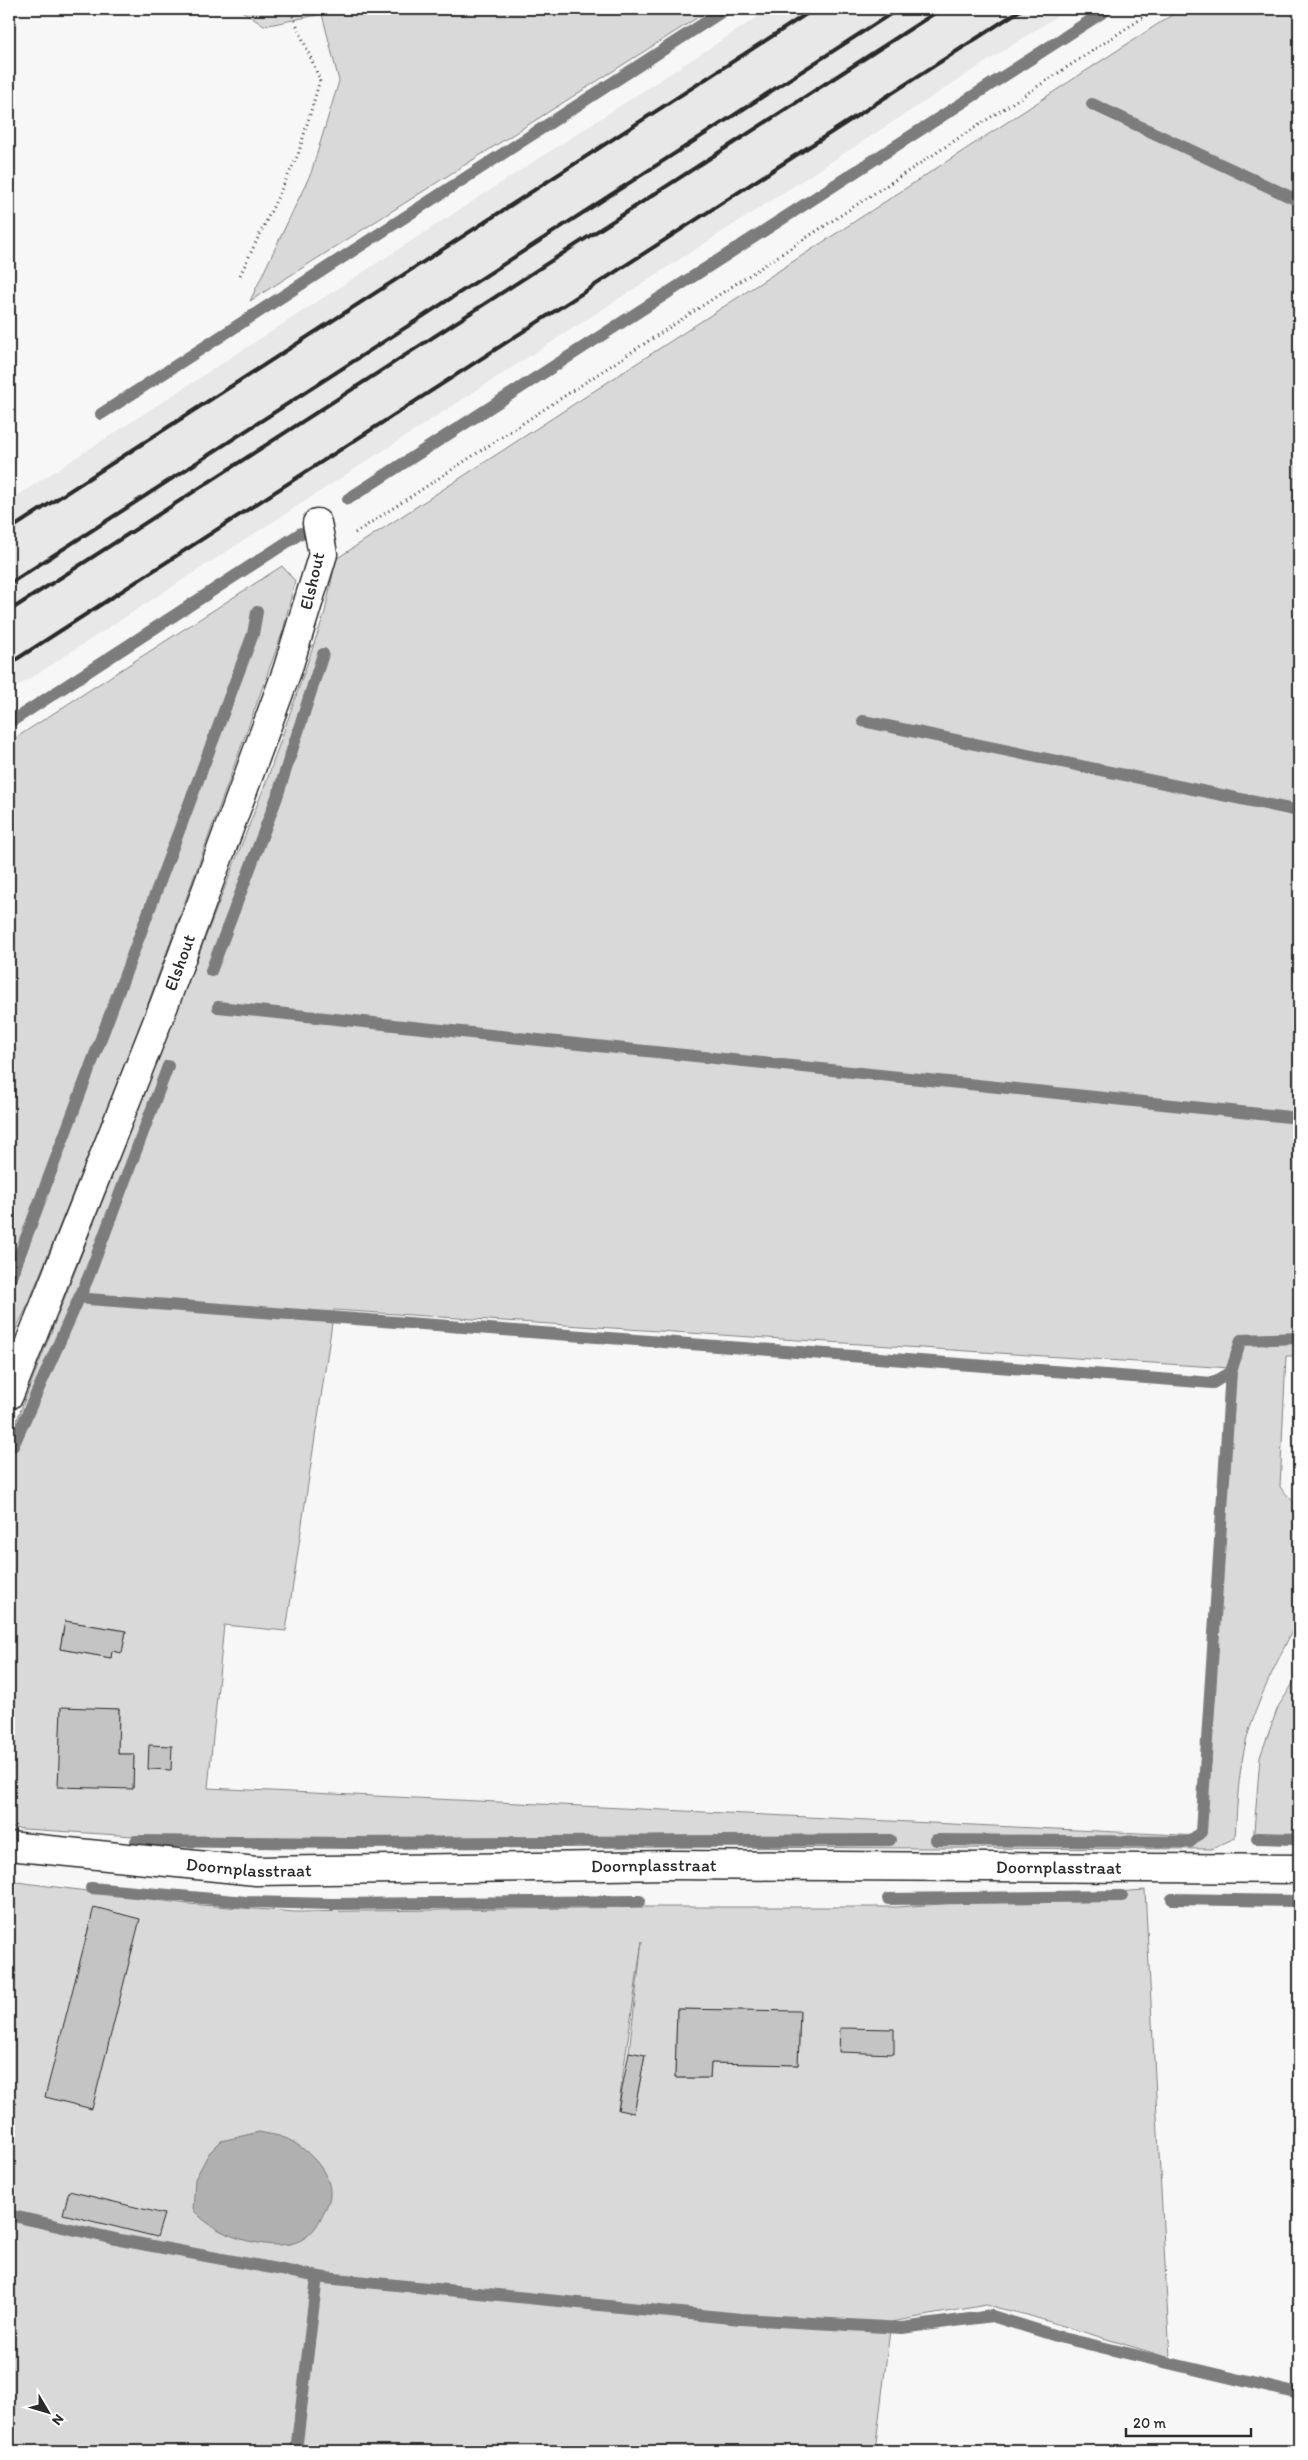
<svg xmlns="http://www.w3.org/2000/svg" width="1308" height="2460" font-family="Itim,sans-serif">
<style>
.built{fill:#e8e8e8}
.green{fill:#d9d9d9;stroke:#828282;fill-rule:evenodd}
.water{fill:#b0b0b0;stroke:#7b7b7b}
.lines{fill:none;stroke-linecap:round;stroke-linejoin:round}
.stream{stroke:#7b7b7b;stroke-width:12}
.building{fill:#c4c4c4;stroke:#2b2b2b}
.minor-casing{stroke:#2b2b2b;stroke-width:31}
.path{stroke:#2b2b2b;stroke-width:3;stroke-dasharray:1 4;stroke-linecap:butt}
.minor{stroke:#fff;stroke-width:28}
.rail{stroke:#2b2b2b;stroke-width:4}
.labels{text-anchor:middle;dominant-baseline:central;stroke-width:5;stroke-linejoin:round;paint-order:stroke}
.street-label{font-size:18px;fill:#2b2b2b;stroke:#fff}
</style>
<rect width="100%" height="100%" fill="#f7f7f7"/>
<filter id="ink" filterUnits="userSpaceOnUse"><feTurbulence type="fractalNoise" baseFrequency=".02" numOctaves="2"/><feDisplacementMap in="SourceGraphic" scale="10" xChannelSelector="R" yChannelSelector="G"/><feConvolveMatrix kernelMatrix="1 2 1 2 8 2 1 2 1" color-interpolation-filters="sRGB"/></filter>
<g filter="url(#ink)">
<path class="built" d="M770,9H1068L9,692V501Z"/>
<path class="green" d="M239,9H711L250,301L311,173L339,81L322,14L264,26Z
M1181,9H1299V1356H1286L1280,1487L1299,1508V1620L1295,1625C1277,1663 1256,1701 1246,1742C1238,1774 1237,1806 1235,1838L1211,1849L656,1847L134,1836L9,1828V1440L268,777L325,612L336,559ZM334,1310L1230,1368L1200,1836L208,1788L224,1625L286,1631ZM65,1621L126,1631L122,1653L112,1651L111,1658L60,1649ZM61,1708L119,1709L118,1754H134L133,1788L59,1786Z
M282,566L295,581L283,631L136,1037L26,1309L9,1343V742Z
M1299,1674V1844L1253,1843L1260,1757L1278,1707Z
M9,1881L188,1904L295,1912L647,1907H897L1145,1890L1170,2358L1027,2315L986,2305L891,2322L875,2451H9ZM642,1941L629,2052L645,2055L634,2112L618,2109ZM677,2009L800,2012L798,2065L711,2063L710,2078H675Z"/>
<path class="water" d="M259,2132C268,2134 278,2135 285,2138C305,2146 332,2172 330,2195C330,2201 325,2210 322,2216C307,2249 281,2248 248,2241C227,2236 208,2226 193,2210L195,2179L209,2153L221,2141Z"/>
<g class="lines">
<path class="stream" d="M1092,104L1299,201
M101,414L726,9
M348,499L1108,9
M863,721L1299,811
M9,723L301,533
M211,971L277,797L323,654
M218,1007L1299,1118
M9,1283L253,634L257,612
M88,1299L1213,1383L1231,1372L1241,1340L1299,1338
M13,1446L88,1278L168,1066
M1257,1838L1299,1839
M936,1840L1190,1842L1201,1832L1231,1372
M136,1841L349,1843L890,1840
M91,1888L246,1902L332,1904L640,1901
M888,1899L1122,1896
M1172,1899L1299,1901
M9,2215L120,2240L325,2278L741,2319L902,2328L992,2316L1063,2338L1299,2394
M296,2451L317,2277"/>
</g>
<path class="building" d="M65,1621L126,1631L122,1653L112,1651L111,1658L60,1649Z
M61,1707L119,1709L118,1754H134L133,1789L58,1787Z
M149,1745L172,1746L171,1770L148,1769Z
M94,1907L140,1919L92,2109L45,2097Z
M677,2009L800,2011L798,2065L711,2063L710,2078H675Z
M840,2028L894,2029V2054L839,2052Z
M629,2052L645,2055L634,2113L618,2110Z
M9,2140L12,2141L9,2154Z
M69,2191L164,2214L157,2237L63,2214Z"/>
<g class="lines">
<g class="minor-casing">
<g id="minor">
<path id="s1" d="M9,1395L164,1005L287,671L323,554L317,523"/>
<path id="s2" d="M9,1846L256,1871L671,1865L1299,1869"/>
</g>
</g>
<path class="path" d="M240,275L298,155L320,80L290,9
M355,533L1156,9"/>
<use href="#minor" class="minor"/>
<path class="rail" d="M9,530L814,9
M9,584L898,9
M9,611L941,9
M9,664L1022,9"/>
</g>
</g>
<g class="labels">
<g class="street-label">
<text transform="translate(312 581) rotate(-77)">Elshout</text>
<text stroke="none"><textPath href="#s1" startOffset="465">Elshout</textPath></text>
<text stroke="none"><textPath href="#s2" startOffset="241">Doornplasstraat</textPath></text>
<text stroke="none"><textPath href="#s2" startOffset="646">Doornplasstraat</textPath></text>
<text stroke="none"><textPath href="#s2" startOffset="1051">Doornplasstraat</textPath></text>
</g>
</g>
<rect width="1308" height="2460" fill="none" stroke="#fff" stroke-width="30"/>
<rect x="15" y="15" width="1278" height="2430" fill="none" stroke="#2b2b2b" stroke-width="2" filter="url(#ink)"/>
<g transform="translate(48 2412) rotate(128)" stroke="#ffffff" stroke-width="4" paint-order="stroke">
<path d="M0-4L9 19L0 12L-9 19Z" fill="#2b2b2b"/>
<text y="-8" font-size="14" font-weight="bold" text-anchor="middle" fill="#2b2b2b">N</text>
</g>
<path d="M1126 2428v8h125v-8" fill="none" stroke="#2b2b2b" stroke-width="2.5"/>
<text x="1133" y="2428" font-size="15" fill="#2b2b2b" stroke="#ffffff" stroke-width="4" paint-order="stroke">20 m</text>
</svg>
